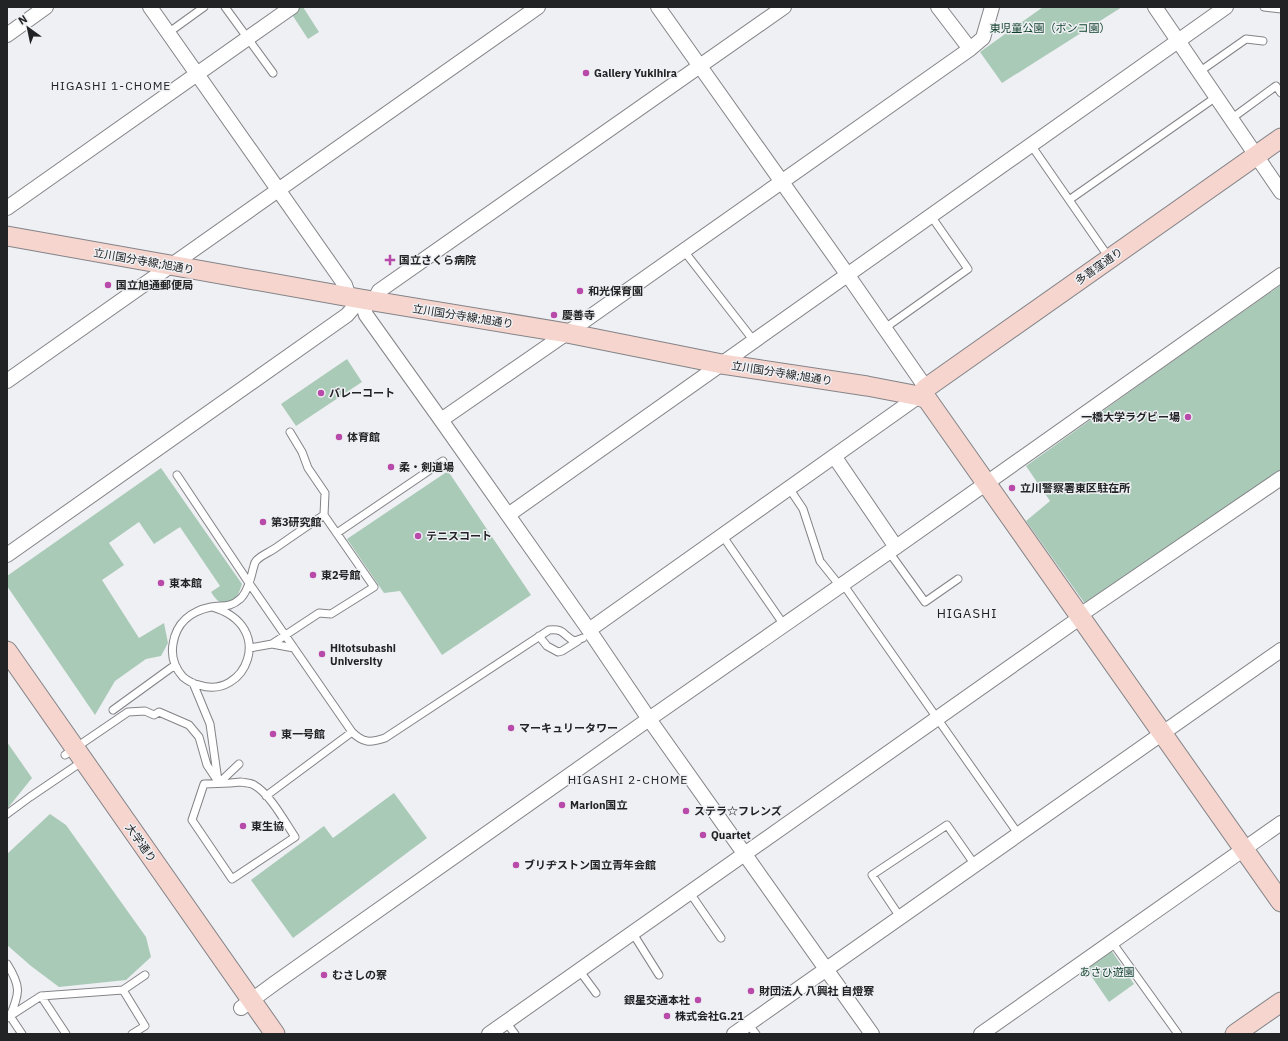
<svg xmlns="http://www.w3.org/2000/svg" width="1288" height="1041" font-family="'IBM Plex Sans','Noto Sans JP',sans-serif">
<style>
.green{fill:#aacab8}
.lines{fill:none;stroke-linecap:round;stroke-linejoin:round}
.lane-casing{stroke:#848488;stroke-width:9}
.street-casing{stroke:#848488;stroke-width:16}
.secondary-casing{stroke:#848488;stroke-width:21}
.lane{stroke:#fff;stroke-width:7}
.street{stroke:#fff;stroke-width:14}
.secondary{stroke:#f5d5ce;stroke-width:19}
.poi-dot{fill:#b84baa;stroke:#eff0f4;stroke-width:1.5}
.labels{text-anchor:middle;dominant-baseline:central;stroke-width:3;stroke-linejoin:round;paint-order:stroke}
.park-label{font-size:11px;fill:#0b3c27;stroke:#eff0f4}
.poi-label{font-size:11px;font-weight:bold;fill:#222324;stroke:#eff0f4;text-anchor:start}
.street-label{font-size:11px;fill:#222324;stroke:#eff0f4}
.neighbourhood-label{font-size:12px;letter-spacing:1px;fill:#222324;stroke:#eff0f4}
.quarter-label{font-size:13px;letter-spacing:1px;fill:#222324;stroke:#eff0f4}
</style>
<rect width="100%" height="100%" fill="#eff0f4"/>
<path class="green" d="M300,7H303L319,32L308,39L291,13Z
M1043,7H1122L1002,83L980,52Z
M1281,285V470L1086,605L1026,521L1050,501L1026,466L1163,368Z
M347,359L362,382L296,426L281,404Z
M161,468L242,584C241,587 239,593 237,596C233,602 223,605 217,600C215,598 213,595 211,592L220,586L180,527L154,544L139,522L109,543L124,565L102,580L139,638L164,623L168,643L161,656L146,659L115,681L95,715L7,586V576Z
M448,471L531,595L442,655L400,591L384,593L347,539Z
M7,742L32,778L7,809Z
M394,793L427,838L293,938L251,880L324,826L333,838Z
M50,814L66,825L146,937L151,957L126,980L59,987L31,966L7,945V854Z
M1111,950L1134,984L1109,1002L1085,967Z"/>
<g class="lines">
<g class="lane-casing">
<path id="lane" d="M225,7L273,73
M1264,7L1281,9
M168,33L204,7
M1199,72L1246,39L1263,41
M1231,119L1276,86L1281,93
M1031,145L1110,259
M1069,200L1216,97
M684,251L754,341
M885,328L968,269L931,216
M177,475L249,583L352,732C363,743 370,743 385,738L549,630C566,628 563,637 575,641L583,638
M789,488L803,509L820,561L840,586
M337,533L443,461
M722,535L784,625
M889,552L925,602L958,579
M843,584L1019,835
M212,607C278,626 245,701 199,685C193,684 188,681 183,677C175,668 171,656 173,644C176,623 191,611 211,607C223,605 230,608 240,599C247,593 251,578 253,569C254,567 254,563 256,561C260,556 268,553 274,549C290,538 307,526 324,515
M539,636L547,646L558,652L562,651L578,641
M272,644L294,648
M250,648L272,644L319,613L331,614L374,587L324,515L325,493L308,468L302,452L290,432
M193,683L210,724L218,781
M113,710L175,665
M65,755L128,712L145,711L154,715L159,712L189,725L199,737L207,765L219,783L239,764
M241,782C245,783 251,783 254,785C270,794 285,822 295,837L232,879L192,820L204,784L230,783Z
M266,796L352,732
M7,814L30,797L83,761
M690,893L721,938
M900,917L872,875L947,825L975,865
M632,932L659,975
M1112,942L1178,1034
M7,964C21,986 20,993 10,1016
M579,970L596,993
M123,990L145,1026L132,1034
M41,996L66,1034
M10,1016L22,1034
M7,1018L41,996L123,990L145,975
M506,1022L515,1034
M748,1024L756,1034"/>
</g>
<g class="street-casing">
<path id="street" d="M150,7L345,285L349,297
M658,7L847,274L926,388
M938,7L970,49
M1155,7L1281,192
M7,35L46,7
M7,208L292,7
M361,299L366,315L441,420L589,630L649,719L872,1034
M374,301L379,291L784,7
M7,381L538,7
M441,420L577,326L970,49L983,38L992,7
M834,456L896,547
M508,515L1226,7
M7,555L347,315L361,299
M589,630L919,396
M241,1008L275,983L649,719L889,552L1281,275
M489,1034C687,896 883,755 1081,617L1086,611L1281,478
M734,1034L1281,650
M981,1034L1281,823"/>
</g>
<g class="secondary-casing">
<path id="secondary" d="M7,236L361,299L567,333L722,364L867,386L919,396L927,399L1281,902
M919,396L926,388L1281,138
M7,651L275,1034
M1235,1034L1281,1002"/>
</g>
<use href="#lane" class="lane"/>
<use href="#street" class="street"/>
<use href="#secondary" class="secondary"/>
</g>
<g class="poi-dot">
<circle cx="586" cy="73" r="4"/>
<path d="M388 254h4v4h4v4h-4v4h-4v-4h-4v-4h4z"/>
<circle cx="108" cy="285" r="4"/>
<circle cx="580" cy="291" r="4"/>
<circle cx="554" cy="315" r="4"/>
<circle cx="321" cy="393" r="4"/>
<circle cx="1188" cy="417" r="4"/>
<circle cx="339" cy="437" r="4"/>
<circle cx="391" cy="467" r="4"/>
<circle cx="1012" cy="488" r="4"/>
<circle cx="263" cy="522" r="4"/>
<circle cx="418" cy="536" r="4"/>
<circle cx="313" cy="575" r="4"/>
<circle cx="161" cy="583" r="4"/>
<circle cx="322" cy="654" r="4"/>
<circle cx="511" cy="728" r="4"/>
<circle cx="273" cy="734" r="4"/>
<circle cx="562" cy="805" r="4"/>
<circle cx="686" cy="811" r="4"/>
<circle cx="243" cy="826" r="4"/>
<circle cx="703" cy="835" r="4"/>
<circle cx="516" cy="865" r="4"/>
<circle cx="324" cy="975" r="4"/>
<circle cx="751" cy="991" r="4"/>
<circle cx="698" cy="1000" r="4"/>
<circle cx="667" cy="1016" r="4"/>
</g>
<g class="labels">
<g class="park-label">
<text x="1050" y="28">東児童公園（ボンコ園）</text>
<text x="1107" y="972">あさひ遊園</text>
</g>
<g class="poi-label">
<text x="594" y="73">Gallery Yukihira</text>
<text x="399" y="260">国立さくら病院</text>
<text x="116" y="285">国立旭通郵便局</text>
<text x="588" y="291">和光保育園</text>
<text x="562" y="315">慶善寺</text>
<text x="329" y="393">バレーコート</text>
<text x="1180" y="417" text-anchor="end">一橋大学ラグビー場</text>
<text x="347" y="437">体育館</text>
<text x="399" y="467">柔・剣道場</text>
<text x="1020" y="488">立川警察署東区駐在所</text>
<text x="271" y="522">第3研究館</text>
<text x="426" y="536">テニスコート</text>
<text x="321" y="575">東2号館</text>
<text x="169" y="583">東本館</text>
<text x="330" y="648">Hitotsubashi<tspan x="330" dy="13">University</tspan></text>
<text x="519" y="728">マーキュリータワー</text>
<text x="281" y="734">東一号館</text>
<text x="570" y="805">Marion国立</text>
<text x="694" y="811">ステラ☆フレンズ</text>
<text x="251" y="826">東生協</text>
<text x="711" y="835">Quartet</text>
<text x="524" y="865">ブリヂストン国立青年会館</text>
<text x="332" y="975">むさしの寮</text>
<text x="759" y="991">財団法人 八興社 自燈寮</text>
<text x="690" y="1000" text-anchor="end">銀星交通本社</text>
<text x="675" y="1016">株式会社G.21</text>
</g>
<g class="street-label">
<text transform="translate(144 261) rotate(10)">立川国分寺線;旭通り</text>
<text transform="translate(1099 266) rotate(-35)">多喜窪通り</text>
<text transform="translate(463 316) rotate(9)">立川国分寺線;旭通り</text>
<text transform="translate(782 373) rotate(9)">立川国分寺線;旭通り</text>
<text transform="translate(141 843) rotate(55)">大学通り</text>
</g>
<g class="neighbourhood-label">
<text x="111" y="85">HIGASHI 1-CHOME</text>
<text x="628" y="779">HIGASHI 2-CHOME</text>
</g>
<g class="quarter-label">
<text x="967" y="613">HIGASHI</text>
</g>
</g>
<rect width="1288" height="1041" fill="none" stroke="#222324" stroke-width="16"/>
<g transform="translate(28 28) rotate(327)" stroke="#eff0f4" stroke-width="3" paint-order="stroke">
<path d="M0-3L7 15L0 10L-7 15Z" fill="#222324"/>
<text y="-6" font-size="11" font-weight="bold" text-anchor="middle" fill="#222324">N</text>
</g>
</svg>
